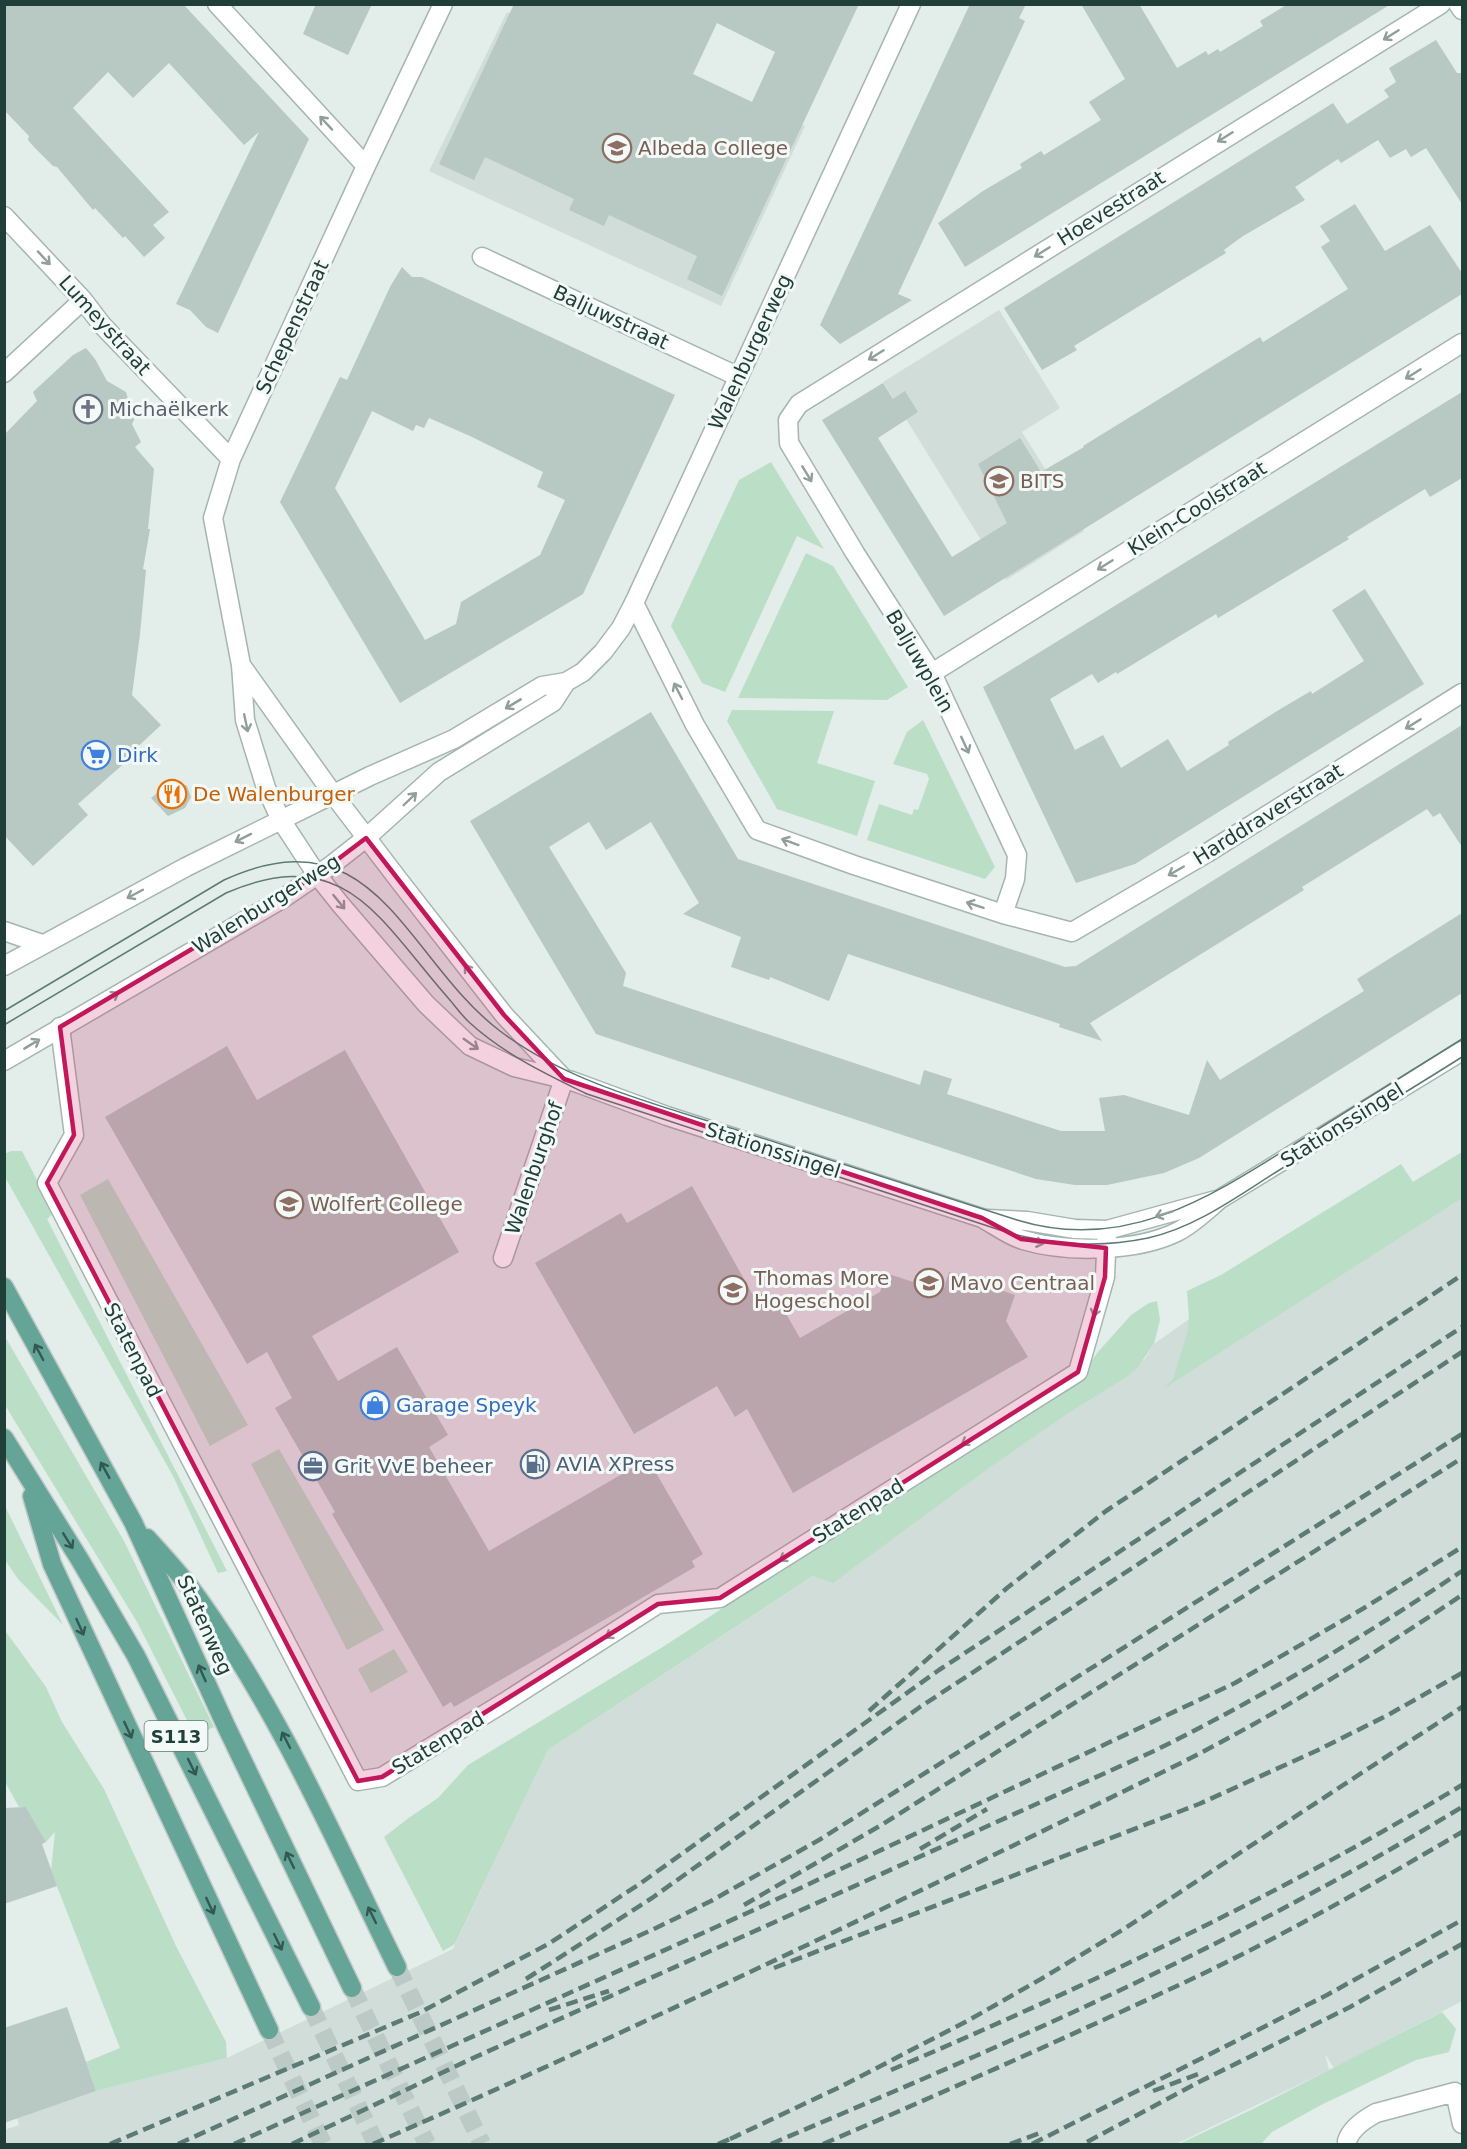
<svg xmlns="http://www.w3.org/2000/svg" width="1467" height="2149" font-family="'DejaVu Sans',sans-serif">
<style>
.built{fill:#d1ddd8}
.green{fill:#bbdfc6}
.building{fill:#b8c8c2;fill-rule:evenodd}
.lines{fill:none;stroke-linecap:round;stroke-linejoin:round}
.primary-tunnel{stroke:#bccac6;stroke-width:18;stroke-dasharray:18 9;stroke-linecap:butt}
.minor-casing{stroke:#a5b5b1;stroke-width:21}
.tertiary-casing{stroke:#a5b5b1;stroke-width:21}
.primary-casing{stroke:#c1c9c8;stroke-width:21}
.minor{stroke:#fff;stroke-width:18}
.tertiary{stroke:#fff;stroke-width:18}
.primary{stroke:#65a598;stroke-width:18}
.tram{stroke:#5c7b74;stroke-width:1.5}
.rail{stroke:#5c7b74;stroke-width:4.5;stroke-dasharray:12 6;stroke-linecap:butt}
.oneway{stroke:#909f9c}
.oneway2{stroke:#325851}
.marked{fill:#c2185b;fill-opacity:0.2;stroke:#c2185b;stroke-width:4.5;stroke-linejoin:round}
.labels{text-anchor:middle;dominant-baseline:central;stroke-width:6;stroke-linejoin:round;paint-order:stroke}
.shield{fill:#f3f9f7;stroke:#607772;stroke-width:1.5}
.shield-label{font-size:18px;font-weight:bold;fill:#213f39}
.education-label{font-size:20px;fill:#785e54;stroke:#f3f9f7;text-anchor:start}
.street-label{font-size:20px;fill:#213f39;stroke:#f3f9f7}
.worship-label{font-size:20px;fill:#5b616d;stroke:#f3f9f7;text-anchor:start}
.shop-label{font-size:20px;fill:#366cbe;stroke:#f3f9f7;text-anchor:start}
.food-label{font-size:20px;fill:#c56008;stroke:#f3f9f7;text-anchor:start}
.service-label{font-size:20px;fill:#4e5e75;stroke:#f3f9f7;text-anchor:start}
</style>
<rect width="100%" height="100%" fill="#e3ede9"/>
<path class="built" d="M507,12L587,50L596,31L805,126L721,306L429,171Z
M999,310L1060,408L1022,432L1084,531L1006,580L883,382Z
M1462,1152V2001L1334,2068L1325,2054L1329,2070L1176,2144H5L4,2130L19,2125L17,2118L96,2091L227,2058L453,1949L548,1750L1145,1359L1154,1344L1189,1319Z"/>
<path class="green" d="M771,462L824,549L797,536L725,692L702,683L671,626L739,480Z
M806,553L833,566L908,687L887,700L738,698Z
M732,710L834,711L817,763L875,781L857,836L777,809L727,721Z
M923,720L995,867L985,879L867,840L879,804L912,815L914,809L918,810L929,779L927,774L893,764L907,732Z
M11,1151H22L54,1213L47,1219L227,1571L218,1573L173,1476L5,1177L4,1154Z
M1462,1152V1198L1163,1389L1173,1379L1187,1334L1189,1319L1187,1291L1221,1275L1401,1164L1413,1182Z
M108,1179L248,1425L210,1446L80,1195Z
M1157,1301L1160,1320L1154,1344L1138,1367L1128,1376L1067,1414L993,1465L833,1583L813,1576L548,1750L455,1944L443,1951L384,1837L410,1817L438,1798L468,1765L661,1648L1070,1384L1084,1372L1097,1353L1131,1315L1149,1303Z
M4,1335L124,1541L214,1727L195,1736L137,1622L5,1405Z
M279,1449L384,1630L347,1650L251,1464Z
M4,1505L5,1506L63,1625L18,1579L5,1560Z
M4,1629L46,1687L62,1722L104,1789L176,1946L226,2042L227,2058L96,2091L86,2062L120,2048L51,1871L55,1832L46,1842L26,1807H19L5,1782Z
M394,1649L408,1672L371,1693L358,1669Z
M1442,2012L1456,2029L1449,2052L1416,2060L1321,2105L1272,2132L1261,2144H1179L1255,2108Z"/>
<path class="building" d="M4,4H183L309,139L218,333L206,327L190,310L176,304L259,132L244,145L169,63L133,98L108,72L73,108L169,212L153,225L165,238L144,257L125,236L123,238L95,208L93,210L57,167L53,166L34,147L28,140L29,136L4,110Z
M316,4H372L348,55L303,34Z
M514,4H859L722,296L687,279L697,256L609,215L604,226L569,210L574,199L485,157L474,180L439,164ZM717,23L775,52L752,102L693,74Z
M970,4H1026L1019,18L1025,21L898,294L912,300L840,344L820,325Z
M1081,4H1139L1177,68L1206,51L1208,55L1218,49L1220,52L1263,26L1260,21L1288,4H1391L965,267L938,223L983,191L1022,168L1020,164L1041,151L1044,155L1101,120L1089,102L1125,79Z
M1436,40L1457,73H1462V204L1426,148L1411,157L1406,149L1390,158L1378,140L1341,163L1338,159L1295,187L1305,200L1243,236L1224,250L1226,253L1074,346L1077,350L1042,370L1004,308L1333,103L1347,124L1389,97L1384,90L1396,82L1389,68Z
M1355,204L1385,251L1430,225L1462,273V294L944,616L822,420L883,383L893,399L905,391L918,412L878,438L952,557L1007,523L978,464L1020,438L1041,472L1084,447L1083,446L1260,337L1263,342L1348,289L1321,247L1330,241L1320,226Z
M402,267L412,277H422L675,395L583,594L400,703L280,502L340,377L347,380L390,287ZM372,411L413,431L416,425L424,428L429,418L470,436L543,472L537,487L565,500L540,555L461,602L456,624L425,640L335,488Z
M86,348L95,359L107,381L126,392L134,420L132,424L141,442L135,447L154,469L148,529H150L143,569L146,570L140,634L132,695L161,725L131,753L128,760L78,804L88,815L33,866L4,835V435L37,401L33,392L73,355Z
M1462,392V478L1430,497L1425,489L1347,537L1349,539L1218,618L1216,614L1117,674L1116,672L1098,683L1092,674L1050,699L1075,750L1103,735L1121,768L1168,739L1187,771L1229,745L1228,742L1282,708L1311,691L1312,694L1364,661L1332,610L1365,589L1424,684L1135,864L1076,883L983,687Z
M651,712L738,859L1065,967L1076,966L1462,725V847L1440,813L1433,817L1427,809L1302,887L1304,890L1090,1023L1102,1041L1059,1027L1060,1024L848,954L829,1001L770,977L769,980L731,967L741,937L683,914L699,903L651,822L606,850L589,822L549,847L626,973L623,986L920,1085L924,1070L952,1079L947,1094L1061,1131H1105L1099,1098L1124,1095L1189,1115L1207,1060L1220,1080L1364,991L1357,979L1462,913V993L1199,1158L1164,1173L1107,1185H1075L1036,1179L596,1034L470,821Z
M175,780L187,786L191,797L185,808L168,816L151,798Z
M227,1046L257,1100L345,1050L459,1252L312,1336L338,1381L397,1347L448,1435L429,1447L489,1551L648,1459L703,1554L692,1561L695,1567L454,1707L451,1702L443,1707L332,1514L335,1512L275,1408L292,1398L267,1352L247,1364L105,1117Z
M692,1186L754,1297L762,1293L773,1312L782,1307L800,1338L880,1292L886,1273L913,1282L914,1278L944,1288L949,1272L1015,1295L1006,1321L1028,1357L793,1493L747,1409L735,1417L717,1386L634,1434L535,1263L621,1213L627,1223Z
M26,1807L46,1842L42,1844L57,1886L4,1904V1808Z
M67,2007L96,2091L4,2123V2028Z"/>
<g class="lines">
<path class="primary-tunnel" d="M397,1967L482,2144
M352,1988L427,2144
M311,2007L376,2144
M269,2030L323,2144"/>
<g class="minor-casing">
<path id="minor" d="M217,4L366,166
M443,4L366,166L231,459L213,518L241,665L245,720L266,788L281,820L317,875L341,905L426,1004L470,1046L514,1067L572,1081L667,1116L982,1218C995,1225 1009,1236 1023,1240C1066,1253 1136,1252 1177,1232C1193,1224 1207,1210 1220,1199L1462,1051
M1458,4L1462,10
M4,216L83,300L102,325L231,459
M482,257L739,377
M4,373L83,300
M634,603L695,725L757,830L854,865L1003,914L1072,932L1207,853L1462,693
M241,665L333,794L401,883L504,1015L564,1079
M932,673L1462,343
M1003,914L1015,879L1017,855L932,673L855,553L789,443L788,420L799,404L1441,4
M4,931L42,944
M60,1027L74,1135L47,1183L358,1781L382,1777L505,1702L658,1604L720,1598L1078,1372L1105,1277L1107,1230
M987,1219L1027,1221L1075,1229L1107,1230L1216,1200
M503,1258L564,1079
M1347,2141C1351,2128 1365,2119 1376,2113L1455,2092L1462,2124"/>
</g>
<g class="tertiary-casing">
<path id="tertiary" d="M4,966L186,867L370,776L454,739L542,686L566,682L583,672L603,652L621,628L634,603L911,4
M4,1061L282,899L329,867L366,838L439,772L553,702L566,682"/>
</g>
<g class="primary-casing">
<path id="primary" d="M4,1287L133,1522L226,1726L352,1988
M4,1438L80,1560L136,1656L311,2007
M32,1496L52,1564L269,2030
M147,1538C165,1558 185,1579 200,1601C281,1715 336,1843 397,1967"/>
</g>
<use href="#minor" class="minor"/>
<use href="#tertiary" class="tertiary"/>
<use href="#primary" class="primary"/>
<path class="tram" d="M4,1011L224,880C377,810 404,958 500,1031C569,1083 656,1104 737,1130C830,1160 923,1190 1017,1220C1131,1255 1219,1191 1312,1133C1362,1102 1412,1070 1462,1039
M4,1025L226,893C346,841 380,921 449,999C456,1007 462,1016 470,1023C504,1054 546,1074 587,1094L1009,1233C1057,1245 1100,1248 1148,1238C1197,1227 1239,1195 1281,1169C1341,1131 1402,1095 1462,1057"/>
<path class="rail" d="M869,1711L1007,1588L1106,1511L1462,1275
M920,1849L987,1809
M744,1905L883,1824L1462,1458
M774,1968L1199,1804L1316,1751L1388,1715L1462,1673
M526,1979L652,1898L920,1707L1462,1352
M549,2010L609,1991
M891,2070C1087,1986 1280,1895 1462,1785
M1153,2091L1201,2073
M730,2139L842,2086L969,2020L1041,1979L1124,1929L1462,1707
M1087,2142L1199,2082L1350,2007L1462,1944
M110,2144L421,2012L550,1943L641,1883L939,1670L1462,1327
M178,2144L656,1928L711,1901L819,1840L1462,1434
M234,2144L756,1909L1235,1683L1364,1608L1462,1547
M292,2144L471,2059L1154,1751C1261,1698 1363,1637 1462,1571
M373,2144C645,2025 914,1895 1181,1763C1279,1713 1371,1656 1462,1595
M718,2144L737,2136
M771,2144C904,2087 1038,2031 1168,1967C1268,1918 1367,1865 1462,1807
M823,2144C942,2093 1061,2040 1179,1985C1276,1940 1370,1886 1462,1832
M1010,2144L1040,2133
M1032,2144L1327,1995L1462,1920"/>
</g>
<defs><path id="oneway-shaft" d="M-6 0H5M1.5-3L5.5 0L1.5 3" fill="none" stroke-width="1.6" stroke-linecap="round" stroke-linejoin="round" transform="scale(1.5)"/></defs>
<g class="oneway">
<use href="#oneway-shaft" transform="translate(1391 35) rotate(148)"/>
<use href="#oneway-shaft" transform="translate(326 123) rotate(-133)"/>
<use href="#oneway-shaft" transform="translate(1225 137) rotate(148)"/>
<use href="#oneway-shaft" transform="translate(1042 252) rotate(148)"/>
<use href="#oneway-shaft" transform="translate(44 258) rotate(47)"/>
<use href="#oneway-shaft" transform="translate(876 355) rotate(148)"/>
<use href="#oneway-shaft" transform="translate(1413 374) rotate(148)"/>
<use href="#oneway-shaft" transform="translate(807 474) rotate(59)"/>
<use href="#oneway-shaft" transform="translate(1105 565) rotate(148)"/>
<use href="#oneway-shaft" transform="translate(678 691) rotate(-117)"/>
<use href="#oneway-shaft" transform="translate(513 704) rotate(149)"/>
<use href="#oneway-shaft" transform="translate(246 723) rotate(78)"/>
<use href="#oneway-shaft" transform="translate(1413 724) rotate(148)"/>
<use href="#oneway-shaft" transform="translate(965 745) rotate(65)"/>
<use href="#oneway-shaft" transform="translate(410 799) rotate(-44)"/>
<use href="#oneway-shaft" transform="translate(243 838) rotate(153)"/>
<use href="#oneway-shaft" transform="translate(790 842) rotate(-160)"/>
<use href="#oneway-shaft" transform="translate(1176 871) rotate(150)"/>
<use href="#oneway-shaft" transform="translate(135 894) rotate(152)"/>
<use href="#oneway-shaft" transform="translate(339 902) rotate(51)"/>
<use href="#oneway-shaft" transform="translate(975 905) rotate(-162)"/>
<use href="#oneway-shaft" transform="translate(470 972) rotate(-128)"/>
<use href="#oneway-shaft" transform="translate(111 997) rotate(-30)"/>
<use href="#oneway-shaft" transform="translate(32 1044) rotate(-31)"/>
<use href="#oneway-shaft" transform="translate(471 1044) rotate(35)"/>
<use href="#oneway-shaft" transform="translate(1164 1214) rotate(163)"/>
<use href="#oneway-shaft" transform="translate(1035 1242) rotate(12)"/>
<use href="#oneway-shaft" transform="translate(1096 1308) rotate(106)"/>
<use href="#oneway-shaft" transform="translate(969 1440) rotate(148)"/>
<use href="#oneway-shaft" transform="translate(787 1556) rotate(148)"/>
<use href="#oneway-shaft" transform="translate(613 1633) rotate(147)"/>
</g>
<g class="oneway2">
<use href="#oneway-shaft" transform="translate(39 1352) rotate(-118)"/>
<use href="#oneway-shaft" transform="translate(105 1470) rotate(-119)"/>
<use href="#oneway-shaft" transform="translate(68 1541) rotate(58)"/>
<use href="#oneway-shaft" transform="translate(80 1627) rotate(66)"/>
<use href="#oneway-shaft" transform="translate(202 1673) rotate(-114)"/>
<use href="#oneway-shaft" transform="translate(128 1730) rotate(65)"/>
<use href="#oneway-shaft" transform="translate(286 1740) rotate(-117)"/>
<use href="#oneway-shaft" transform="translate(192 1767) rotate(64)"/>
<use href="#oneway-shaft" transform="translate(290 1860) rotate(-116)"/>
<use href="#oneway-shaft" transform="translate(210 1906) rotate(65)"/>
<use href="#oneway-shaft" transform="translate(372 1915) rotate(-116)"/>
<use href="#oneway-shaft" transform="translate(278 1942) rotate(64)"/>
</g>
<path class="marked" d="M366,838L504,1015L564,1079L982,1218L1021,1239L1106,1248L1105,1277L1078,1372L720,1598L658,1604L382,1777L358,1781L47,1183L74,1135L60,1027L317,875Z"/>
<defs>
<g id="university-ring" transform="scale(1.5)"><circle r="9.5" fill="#f3f9f7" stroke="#8d6e63" stroke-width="1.5"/><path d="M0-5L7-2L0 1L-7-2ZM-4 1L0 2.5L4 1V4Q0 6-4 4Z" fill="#8d6e63"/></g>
<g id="church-ring" transform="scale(1.5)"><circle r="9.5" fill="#f3f9f7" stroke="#6b7280" stroke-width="1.5"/><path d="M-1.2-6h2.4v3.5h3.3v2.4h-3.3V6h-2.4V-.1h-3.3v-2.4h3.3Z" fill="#6b7280"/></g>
<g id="school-ring" transform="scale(1.5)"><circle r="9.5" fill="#f3f9f7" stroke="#8d6e63" stroke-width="1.5"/><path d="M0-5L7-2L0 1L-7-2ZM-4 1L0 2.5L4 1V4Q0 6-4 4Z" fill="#8d6e63"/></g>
<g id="supermarket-ring" transform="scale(1.5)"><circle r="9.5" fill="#f3f9f7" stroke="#3f7fe0" stroke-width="1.5"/><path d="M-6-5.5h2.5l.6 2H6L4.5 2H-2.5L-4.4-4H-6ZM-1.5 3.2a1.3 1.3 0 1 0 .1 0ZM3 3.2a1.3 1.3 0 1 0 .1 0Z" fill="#3f7fe0"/></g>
<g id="restaurant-ring" transform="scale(1.5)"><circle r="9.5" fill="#f3f9f7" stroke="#e8710a" stroke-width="1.5"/><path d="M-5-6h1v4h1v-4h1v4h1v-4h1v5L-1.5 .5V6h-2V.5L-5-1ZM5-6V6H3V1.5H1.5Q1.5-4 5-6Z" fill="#e8710a"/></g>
<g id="shop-ring" transform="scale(1.5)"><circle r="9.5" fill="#f3f9f7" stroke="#3f7fe0" stroke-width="1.5"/><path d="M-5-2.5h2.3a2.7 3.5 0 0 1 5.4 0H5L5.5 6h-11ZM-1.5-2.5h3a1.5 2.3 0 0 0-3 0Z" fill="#3f7fe0"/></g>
<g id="fuel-ring" transform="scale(1.5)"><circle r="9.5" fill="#f3f9f7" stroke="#5c6f8a" stroke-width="1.5"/><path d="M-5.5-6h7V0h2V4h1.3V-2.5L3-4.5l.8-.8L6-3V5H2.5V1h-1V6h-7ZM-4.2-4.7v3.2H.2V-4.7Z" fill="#5c6f8a"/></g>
<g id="office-ring" transform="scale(1.5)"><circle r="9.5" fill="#f3f9f7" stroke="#5c6f8a" stroke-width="1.5"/><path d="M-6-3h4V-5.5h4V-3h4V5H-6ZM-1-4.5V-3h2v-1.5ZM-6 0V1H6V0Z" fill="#5c6f8a"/></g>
</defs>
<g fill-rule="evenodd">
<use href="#university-ring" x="617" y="148"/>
<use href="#church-ring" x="88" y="409"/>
<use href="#school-ring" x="999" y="481"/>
<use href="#supermarket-ring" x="96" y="755"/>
<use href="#restaurant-ring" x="172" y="794"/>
<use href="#school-ring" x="289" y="1204"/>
<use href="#school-ring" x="929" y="1283"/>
<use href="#university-ring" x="733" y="1290"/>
<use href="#shop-ring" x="375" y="1405"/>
<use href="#fuel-ring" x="535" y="1464"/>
<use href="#office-ring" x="313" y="1466"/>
</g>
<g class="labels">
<rect class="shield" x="144.5" y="1721" width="63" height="30" rx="4.5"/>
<g class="shield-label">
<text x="176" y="1736">S113</text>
</g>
<g class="education-label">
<text x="638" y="148">Albeda College</text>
<text x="1020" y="481">BITS</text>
<text x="310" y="1204">Wolfert College</text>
<text x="754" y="1278">Thomas More<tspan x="754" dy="23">Hogeschool</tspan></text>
<text x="950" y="1283">Mavo Centraal</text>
</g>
<g class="street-label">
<text transform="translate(1111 208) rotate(-32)">Hoevestraat</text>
<text transform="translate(611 317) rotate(25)">Baljuwstraat</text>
<text transform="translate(105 325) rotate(48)">Lumeystraat</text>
<text transform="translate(292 327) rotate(-65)">Schepenstraat</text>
<text transform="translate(750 352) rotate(-65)">Walenburgerweg</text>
<text transform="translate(1197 508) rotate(-32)">Klein-Coolstraat</text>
<text transform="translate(920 661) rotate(60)">Baljuwplein</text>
<text transform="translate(1268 814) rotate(-32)">Harddraverstraat</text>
<text transform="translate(266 904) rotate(-32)">Walenburgerweg</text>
<text transform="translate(1342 1125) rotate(-32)">Stationssingel</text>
<text transform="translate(773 1150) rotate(18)">Stationssingel</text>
<text transform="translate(534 1168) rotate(-71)">Walenburghof</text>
<text transform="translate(133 1350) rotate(63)">Statenpad</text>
<text transform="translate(858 1511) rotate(-32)">Statenpad</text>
<text transform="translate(205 1625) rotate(66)">Statenweg</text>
<text transform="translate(438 1743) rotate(-31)">Statenpad</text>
</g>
<g class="worship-label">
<text x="109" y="409">Michaëlkerk</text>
</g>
<g class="shop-label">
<text x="117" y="755">Dirk</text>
<text x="396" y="1405">Garage Speyk</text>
</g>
<g class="food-label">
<text x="193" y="794">De Walenburger</text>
</g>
<g class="service-label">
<text x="556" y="1464">AVIA XPress</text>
<text x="334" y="1466">Grit VvE beheer</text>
</g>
</g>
<rect width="1467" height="2149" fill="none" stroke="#213f39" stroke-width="12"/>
</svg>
